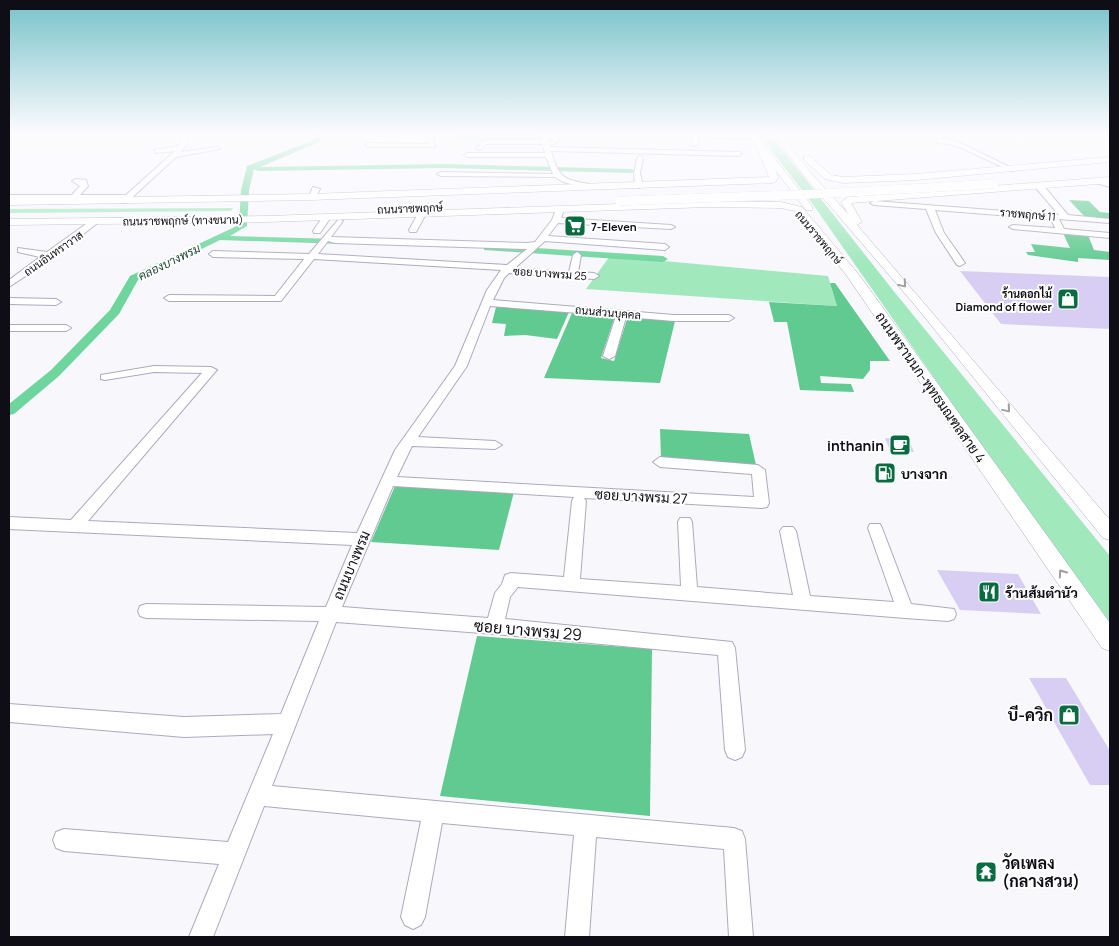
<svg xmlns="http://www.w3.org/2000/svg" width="1119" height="946" font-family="Manrope,Sarabun,sans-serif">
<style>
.green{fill:#a1e8bd}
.forest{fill:#61ca90}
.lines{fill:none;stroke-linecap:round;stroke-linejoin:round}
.canal{fill:#6ed69c;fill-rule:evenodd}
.building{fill:#d8cef3}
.minor-casing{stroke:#afa8c0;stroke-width:2}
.major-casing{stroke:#afa8c0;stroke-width:1}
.minor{fill:#fff;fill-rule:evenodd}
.major{fill:#fff;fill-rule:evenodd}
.major-bridge-casing{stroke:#afa8c0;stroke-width:9;stroke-linecap:butt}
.major-bridge{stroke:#fff;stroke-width:9}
.oneway{stroke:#9f9ea1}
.labels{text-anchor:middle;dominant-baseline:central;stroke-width:4;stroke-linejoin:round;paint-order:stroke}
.far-street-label{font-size:11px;fill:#0f0d15;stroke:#fff}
.far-poi-label{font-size:11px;font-weight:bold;fill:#0f0d15;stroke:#fff;text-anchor:start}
.far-water-label{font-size:12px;font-style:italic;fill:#214d35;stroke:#fff}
.street-label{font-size:14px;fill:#0f0d15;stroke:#fff}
.poi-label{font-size:14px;font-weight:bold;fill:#0f0d15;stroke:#fff;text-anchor:start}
.near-street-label{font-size:16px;fill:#0f0d15;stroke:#fff}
.near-poi-label{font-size:16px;font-weight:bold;fill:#0f0d15;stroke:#fff;text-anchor:end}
</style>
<rect width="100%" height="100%" fill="#f8f7fc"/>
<path class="green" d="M456,133L540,135L541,142L455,140Z
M758,133H769L896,294L1110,556V630L812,203Z
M233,208L231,211L9,213V209Z
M610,256L828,276L837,306L586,289Z"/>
<path class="forest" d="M1069,200L1089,201L1100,212L1110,213V219L1086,218Z
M1063,233L1088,235L1094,250L1110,252V260L1078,258V262L1028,255L1026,252H1035L1031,244L1070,248Z
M830,283H835L890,361H870V370L863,379L820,376L821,383L851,384L854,392L800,390L787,322H774L769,302L837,306Z
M496,307L569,312L557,339L525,335L504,336L506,324L492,323Z
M572,313L615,316L601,358L614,361L628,316L675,321L660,383L544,378Z
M660,429L749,434L756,465L661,458Z
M395,486L514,492L499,550L371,542Z
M477,636L652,649L650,816L440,796Z"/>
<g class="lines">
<path class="canal" d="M314,133H320V142L260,167L445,164L631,169L635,171L631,173L445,168L258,171L254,169L249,190L247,226L230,236L339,239L342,240V244L220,240L138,280L119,314L59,376L14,414L9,415V404L51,370L110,310L130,276L239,225L241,190L247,166L314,140Z
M487,245L663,256L668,259L663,262L484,250V246Z"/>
</g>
<path class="building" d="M960,271L1110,277V329L1001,324Z
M885,438L909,440L914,452L890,450Z
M937,570L1018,574L1041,614L960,610Z
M1029,678H1066L1110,751V785H1090Z"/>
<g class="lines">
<g class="minor-casing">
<path id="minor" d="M182,133H188V142L181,152L217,147L220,149L176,157L126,203H120V199H9V195H72L80,186L72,181L76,179L86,180L88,186L80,195H126L175,151L156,153L154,150L179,146Z
M426,133H432L435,147H368L365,145L368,143L429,144Z
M540,133H546L549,141H552L553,133H559L558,142L550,145V147L739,152L742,154L739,156L551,151C560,181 564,179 594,185L595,187L591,189L563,182L555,177L441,176L437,174L441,172L553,174L546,157H467L464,155L467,153H545L543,144H486L481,150L476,149L484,140H542Z
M694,133L754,135L757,137L754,139L698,137V144L695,146L692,144V135Z
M940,137L958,142L1016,170L1011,171L955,145L937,143V139Z
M640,156L643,158L640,173L643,186L639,188L635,186L634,173L637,158Z
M1099,179L1110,183V187L1096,183L1095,181Z
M1036,184H1042L1068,215L1110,219V223L1059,219L1064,229L1110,233V238L1013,229L1009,227L1013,225L1055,228L1051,219L935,210L944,233L965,263L960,266L957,265L936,233L926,209L874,205L870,203L874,201L1059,215L1036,188Z
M313,187L320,189L314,199H308Z
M557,207L564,209L561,218L671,225L675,227L671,229L558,223L548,236L665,244L669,247L665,250L545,241L515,268L569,272L573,255L577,252L581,255L578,272L594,273L599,276L594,279L509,273L504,278L493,300L674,315H729L734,318L729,321H674L626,317L615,356L609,359L603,356L616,316L490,306L467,366L418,437L495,441L502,445L495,449L412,446L397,477L754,497L752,474L660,467L653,462L660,457L758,465L765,470L769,503L767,507L762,508L584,498L586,501L580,579L681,586L678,522L680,518H690L692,522L697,587L793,595L780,531L783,527H793L796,531L810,596L894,602L868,528L870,524H880L882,528L911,604L954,609L956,614L954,619L948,621L905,618L518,587L510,597L505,619L732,642L735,648L745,750L742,757L735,760L728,757L725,750L718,655L495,634L336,622L272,786L734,828L742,831L745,839L753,937H729L724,849L596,837L589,937H565L574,835L442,823L425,917L421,925L413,929L405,925L401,917L421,821L264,806L213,937H189L219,864L64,851L56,848L53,840L56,832L64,829L228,842L273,734L184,737L9,722V704L184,717L281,714L319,621L146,618L140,616L138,611L140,606L146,604L326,607L352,545L9,529V517L71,520L202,373L154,372L105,380L101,379V375L154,366L211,367L217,370L215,372L88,521L357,533L395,450L455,366L487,290L501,270L314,259L281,301H169L164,298L169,295L275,296L304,259L213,257L209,254L213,251L309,254L339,219L343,221L331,237L527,243L535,242L552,220ZM328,241L335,243L527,249L507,265L318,254ZM393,486L574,497L572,501L564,577L511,573L505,575L502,584L495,593L488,618L342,607Z
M419,212L426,214L416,232H410L409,230Z
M324,215L331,217L320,233H314L313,231Z
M93,219L100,221L54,257L9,287V280L40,257L18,252V248L47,252Z
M9,298L56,299L61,302L56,305L9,304Z
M9,325H66L71,328L66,331H9Z"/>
</g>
<g class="major-casing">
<path id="major" d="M747,133H755L812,206V210H806L776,171L778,177L776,182L773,183L311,200L9,205V199L311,194L769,177L757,147Z
M773,133H781L811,173L848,214L841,202L848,197L1110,177V183L851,203L862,222L857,225L1110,520V540L1103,538L914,304L805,177Z
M804,156H810L831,175L843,177L916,174L1110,157V162L916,180L843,183L825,179L804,160Z
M708,201L781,202L802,207L860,276L1110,623V651L1102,648L847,276L795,211L781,208L708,207L267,222L9,225V219L267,216Z"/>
</g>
<use href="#minor" class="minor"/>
<use href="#major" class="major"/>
<g class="major-bridge-casing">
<path id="major-bridge" d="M620,201L816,194L994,184"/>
</g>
<use href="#major-bridge" class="major-bridge"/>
</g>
<defs><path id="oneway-chevron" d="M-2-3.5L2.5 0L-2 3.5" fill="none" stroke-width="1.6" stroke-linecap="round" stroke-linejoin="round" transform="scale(1.25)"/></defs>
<g class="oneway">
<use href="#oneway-chevron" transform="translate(903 284) rotate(50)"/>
<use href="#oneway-chevron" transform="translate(1007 409) rotate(50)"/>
<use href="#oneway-chevron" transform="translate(1062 573) rotate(-125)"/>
</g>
<linearGradient id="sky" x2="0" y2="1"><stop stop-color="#77c2ca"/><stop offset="0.5" stop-color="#fcfbfe"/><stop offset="1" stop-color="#fcfbfe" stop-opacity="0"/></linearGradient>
<rect width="1119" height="266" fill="url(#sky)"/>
<defs>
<g id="supermarket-square" transform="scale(1.125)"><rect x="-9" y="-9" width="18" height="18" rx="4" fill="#096c41" stroke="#fff"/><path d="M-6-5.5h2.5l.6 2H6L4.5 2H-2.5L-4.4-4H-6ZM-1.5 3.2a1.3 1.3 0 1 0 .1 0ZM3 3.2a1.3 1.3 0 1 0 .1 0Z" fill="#fff"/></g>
<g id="shop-square" transform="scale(1.125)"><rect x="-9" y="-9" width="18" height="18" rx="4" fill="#096c41" stroke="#fff"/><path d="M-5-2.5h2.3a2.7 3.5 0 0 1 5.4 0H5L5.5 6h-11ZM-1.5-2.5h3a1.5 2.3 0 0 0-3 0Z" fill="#fff"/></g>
<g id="cafe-square" transform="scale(1.125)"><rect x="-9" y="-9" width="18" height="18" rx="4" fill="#096c41" stroke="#fff"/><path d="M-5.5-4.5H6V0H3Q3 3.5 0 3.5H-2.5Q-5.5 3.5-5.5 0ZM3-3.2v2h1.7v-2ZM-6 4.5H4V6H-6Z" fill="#fff"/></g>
<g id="fuel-square" transform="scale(1.125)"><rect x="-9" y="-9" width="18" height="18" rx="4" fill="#096c41" stroke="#fff"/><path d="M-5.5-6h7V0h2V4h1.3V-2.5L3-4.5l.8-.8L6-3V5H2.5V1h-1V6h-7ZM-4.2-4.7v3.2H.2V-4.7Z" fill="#fff"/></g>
<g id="restaurant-square" transform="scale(1.125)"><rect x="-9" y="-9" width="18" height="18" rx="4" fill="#096c41" stroke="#fff"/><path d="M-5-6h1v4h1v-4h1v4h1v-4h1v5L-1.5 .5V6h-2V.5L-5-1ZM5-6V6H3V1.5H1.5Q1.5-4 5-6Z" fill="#fff"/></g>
<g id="temple-square" transform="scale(1.125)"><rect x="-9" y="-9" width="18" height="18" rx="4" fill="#096c41" stroke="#fff"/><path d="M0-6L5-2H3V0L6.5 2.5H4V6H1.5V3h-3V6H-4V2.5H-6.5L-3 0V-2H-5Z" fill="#fff"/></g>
</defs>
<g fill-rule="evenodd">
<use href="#supermarket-square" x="575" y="226"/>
<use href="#shop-square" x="1068" y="299"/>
<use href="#cafe-square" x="900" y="445"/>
<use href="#fuel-square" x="885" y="473"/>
<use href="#restaurant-square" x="989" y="592"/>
<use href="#shop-square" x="1069" y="715"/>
<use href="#temple-square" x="986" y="872"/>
</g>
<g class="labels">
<g class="far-street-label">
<text transform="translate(410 208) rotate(-2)">ถนนราชพฤกษ์</text>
<text transform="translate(1028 214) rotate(5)">ราชพฤกษ์ 11</text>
<text transform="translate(183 220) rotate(-1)">ถนนราชพฤกษ์ (ทางขนาน)</text>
<text transform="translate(819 237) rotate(50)">ถนนราชพฤกษ์</text>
<text transform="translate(53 253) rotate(-35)">ถนนอินทราวาส</text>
<text transform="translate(550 273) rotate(4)">ซอย บางพรม 25</text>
<text transform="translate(608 312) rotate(5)">ถนนส่วนบุคคล</text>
</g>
<g class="far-poi-label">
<text x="591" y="226">7-Eleven</text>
<text x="1052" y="293" text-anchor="end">ร้านดอกไม้<tspan x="1052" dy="13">Diamond of flower</tspan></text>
</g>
<g class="far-water-label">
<text transform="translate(169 262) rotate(-26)">คลองบางพรม</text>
</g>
<g class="street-label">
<text transform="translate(931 387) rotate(55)">ถนนพรานนก-พุทธมณฑลสาย 4</text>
<text transform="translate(641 496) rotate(3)">ซอย บางพรม 27</text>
<text transform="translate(351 565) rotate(-67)">ถนนบางพรม</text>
</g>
<g class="poi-label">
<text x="884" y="445" text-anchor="end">inthanin</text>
<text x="901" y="473">บางจาก</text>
<text x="1005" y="592">ร้านส้มตำนัว</text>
</g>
<g class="near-street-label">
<text transform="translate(528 630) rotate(5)">ซอย บางพรม 29</text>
</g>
<g class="near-poi-label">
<text x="1053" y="715">บี-ควิก</text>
<text x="1002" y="863" text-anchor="start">วัดเพลง<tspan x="1002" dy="18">(กลางสวน)</tspan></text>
</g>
</g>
<rect width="1119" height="946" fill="none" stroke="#0f0d15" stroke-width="20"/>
</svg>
